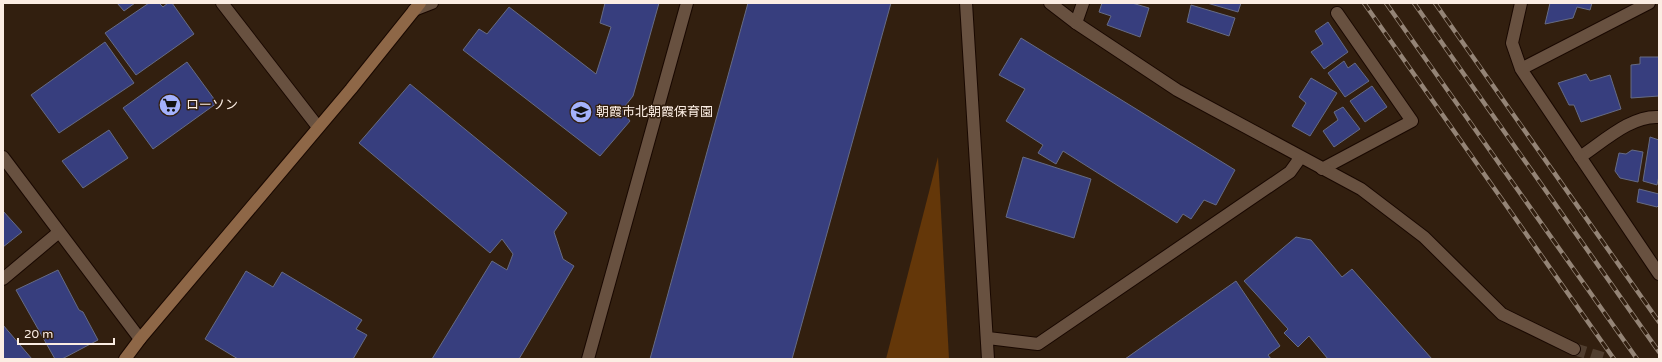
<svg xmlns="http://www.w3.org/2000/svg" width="1662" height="362" font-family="'Varela Round','Noto Sans JP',sans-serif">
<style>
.green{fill:#643709}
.building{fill:#373e7e;stroke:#666b84}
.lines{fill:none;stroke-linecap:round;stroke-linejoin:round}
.street-tunnel{stroke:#503e2f;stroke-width:12;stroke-dasharray:12 6;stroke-linecap:butt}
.lane-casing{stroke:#190800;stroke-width:14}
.street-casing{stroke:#190800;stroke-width:14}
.secondary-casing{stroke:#190800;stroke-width:14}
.lane{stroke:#685140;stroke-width:12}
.street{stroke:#685140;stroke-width:12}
.secondary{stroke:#8e6747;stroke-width:12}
.rail-casing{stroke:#948476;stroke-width:4.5}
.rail{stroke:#321f0f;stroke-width:3;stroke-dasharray:9;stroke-linecap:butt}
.labels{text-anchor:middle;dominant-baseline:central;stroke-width:3;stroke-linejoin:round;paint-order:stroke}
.poi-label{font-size:13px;fill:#fbede3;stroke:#321f0f;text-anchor:start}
</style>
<rect width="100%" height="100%" fill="#321f0f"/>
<path class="green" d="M938,157L949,359H886Z"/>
<path class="building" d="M117,3H135L124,11Z
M149,3H159L163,7L168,3H172L194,34L136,75L105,33Z
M605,3H659L633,96L622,110L630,121L600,156L463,50L479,29L487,34L509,7L596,74L611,27L600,23Z
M748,3H891L792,359H650Z
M1102,3H1132L1149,8L1140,37L1107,25L1111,16L1099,12Z
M1207,3H1241L1238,12Z
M1550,3H1592L1590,10L1577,7L1573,18L1545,24Z
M1191,5L1235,18L1229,36L1187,22Z
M1328,22L1348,52L1324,69L1311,52L1323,44L1315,31Z
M1021,38L1235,170L1216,205L1204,200L1191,219L1183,214L1177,223L1063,151L1056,164L1038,153L1043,145L1006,121L1025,89L999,75Z
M105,42L134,83L59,133L31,95Z
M1640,57H1659V96L1631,98V65L1640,64Z
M1344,61L1348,68L1355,63L1369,81L1345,97L1328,73Z
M187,62L217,103L153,149L123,108Z
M1586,74L1590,81L1610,75L1621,109L1581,122L1574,105H1569L1558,83Z
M1311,78L1337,93L1310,136L1292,126L1306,103L1299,97Z
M410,84L567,213L554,232L563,259L574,266L519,359H432L492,261L507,270L513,254L502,239L490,253L359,143Z
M1372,86L1387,107L1365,122L1350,101Z
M1343,107L1360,129L1334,147L1323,131L1338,120L1334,112Z
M109,130L128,158L83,188L62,161Z
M1650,137L1659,140V176L1657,185L1643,181Z
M1632,150L1643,152L1638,182L1620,178L1615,171L1619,153L1626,154Z
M1023,157L1091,179L1074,238L1006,217Z
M1639,189L1659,194V205L1657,207L1637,202Z
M3,211L22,232L3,247Z
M1296,237L1311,240L1342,277L1352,269L1432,359H1328L1309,336L1298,347L1284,333L1288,329L1244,281Z
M58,270L79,310L83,312L98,340L62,359H55L16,290Z
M246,271L273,287L282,272L362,320L356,329L367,335L353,359H238L205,339Z
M1236,281L1280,346L1268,355L1271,359H1125Z
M3,325L32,359H3Z"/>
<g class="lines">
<path class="street-tunnel" d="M1574,349L1606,359"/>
<g class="lane-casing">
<path id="lane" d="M1076,23L1083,3
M1580,157C1603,142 1631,115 1659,117
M1322,169L1412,121L1337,13
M588,359L687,3"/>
</g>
<g class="street-casing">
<path id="street" d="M222,3L318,127
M966,3L988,359
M1050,3L1076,23L1177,90L1361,189L1424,237L1502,314L1574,349
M1521,3L1512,43L1521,69L1659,274
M414,10L432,3
M1521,69L1649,3
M3,157L140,339
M3,279L59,232
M988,338L1038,344L1290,172L1300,158"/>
</g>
<g class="secondary-casing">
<path id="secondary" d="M125,359L140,339L351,89L420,3"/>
</g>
<use href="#lane" class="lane"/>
<use href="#street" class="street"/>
<use href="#secondary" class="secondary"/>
<g class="rail-casing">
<path id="rail" d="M1364,3L1614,359
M1386,3L1637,359
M1414,3L1659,352
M1435,3L1659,322"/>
</g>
<use href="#rail" class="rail"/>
</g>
<defs>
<g id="supermarket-disc" transform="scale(1.15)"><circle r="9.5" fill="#a4b2fc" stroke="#321f0f"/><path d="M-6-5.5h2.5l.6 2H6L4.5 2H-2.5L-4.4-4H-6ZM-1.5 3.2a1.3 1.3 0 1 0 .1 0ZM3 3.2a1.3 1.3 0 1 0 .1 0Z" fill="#111"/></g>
<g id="school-disc" transform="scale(1.15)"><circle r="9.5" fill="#a4b2fc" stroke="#321f0f"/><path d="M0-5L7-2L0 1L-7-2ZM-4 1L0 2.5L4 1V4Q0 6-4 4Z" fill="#111"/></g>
</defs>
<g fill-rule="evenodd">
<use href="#supermarket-disc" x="170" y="105"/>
<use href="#school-disc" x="581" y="112"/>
</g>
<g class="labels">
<g class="poi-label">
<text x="186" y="105">ローソン</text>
<text x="596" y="112">朝霞市北朝霞保育園</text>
</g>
</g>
<rect width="1662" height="362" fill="none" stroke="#fbede3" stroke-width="8"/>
<path d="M18 338v6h96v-6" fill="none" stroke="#fbede3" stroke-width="2"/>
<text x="24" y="338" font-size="12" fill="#fbede3" stroke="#321f0f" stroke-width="3" paint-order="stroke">20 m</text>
</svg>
